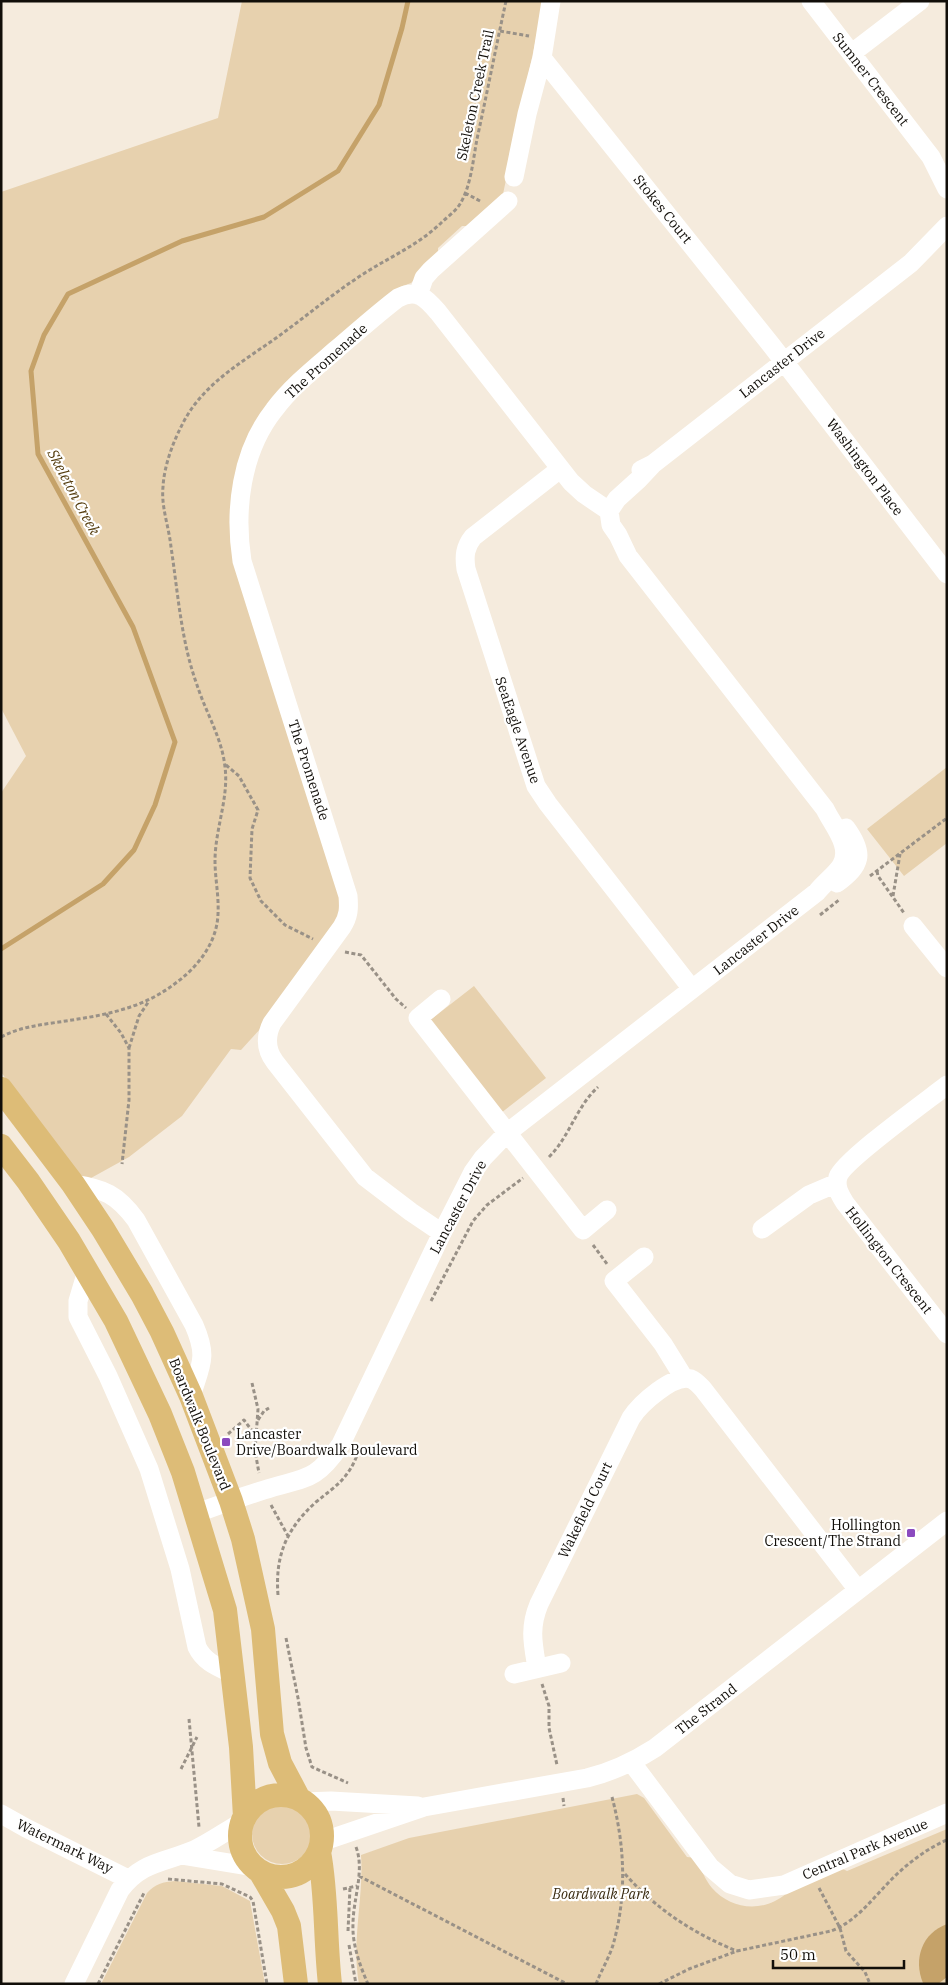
<svg xmlns="http://www.w3.org/2000/svg" width="948" height="1985" font-family="'IBM Plex Serif',serif">
<style>
.green{fill:#e7d1ae}
.water{fill:#c5a269}
.lines{fill:none;stroke-linecap:round;stroke-linejoin:round}
.stream{stroke:#c5a269;stroke-width:5}
.path{stroke:#999187;stroke-width:3;stroke-dasharray:4 2.5;stroke-linecap:butt}
.minor{stroke:#fff;stroke-width:19}
.major{stroke:#ddbc77;stroke-width:24}
.poi-dot{fill:#8b4abf;stroke:#fff;stroke-width:2}
.labels{text-anchor:middle;dominant-baseline:central;stroke-width:4.5;stroke-linejoin:round;paint-order:stroke}
.street-label{font-size:14px;fill:#110e09;stroke:#fff}
.poi-label{font-size:14px;fill:#110e09;stroke:#fff;text-anchor:start}
.park-label{font-size:14px;font-style:italic;fill:#38290e;stroke:#fff}
.water-label{font-size:15px;font-style:italic;fill:#543c0d;stroke:#fff}
</style>
<rect width="100%" height="100%" fill="#f5ebdd"/>
<path class="green" d="M242,1H544L503,194L470,226H462L438,248V257L411,283L400,287L300,371L233,503L340,896V914L261,1028L241,1050L231,1049L182,1116L129,1157L82,1183L1,1072V793L26,756L1,708V192L218,118Z
M947,767V843L904,876L867,829Z
M474,986L546,1078L501,1113L429,1021Z
M637,1794L644,1798L687,1857L696,1858C701,1868 705,1880 712,1888C728,1906 753,1912 775,1901C783,1897 789,1891 797,1886C811,1879 825,1874 839,1867L847,1871L947,1829V1984H359C351,1941 364,1898 361,1855L409,1838Z
M252 1834a30 30 0 1 1 60 0a30 30 0 1 1-60 0Z
M175,1881L222,1886L250,1901L265,1984H101L147,1893C155,1884 163,1882 175,1881Z"/>
<path class="water" d="M947,1924V1977L938,1984L923,1983C913,1959 922,1933 947,1924Z"/>
<g class="lines">
<path class="stream" d="M1,949L103,884L134,850L155,805L175,742L133,627L38,454L31,371L44,335L68,294L182,241L264,217L338,171L379,105L402,28L408,1"/>
<path class="path" d="M500,31L529,36
M465,193L482,202
M226,765L239,776L258,810L252,829L250,878L261,901L285,925L313,939
M877,871L878,876L904,913
M870,876L947,818
M893,896L900,854
M820,915L839,900
M345,952L361,955L396,999L406,1008
M106,1014L121,1033L129,1048V1100L122,1164
M1,1037C20,1027 39,1025 59,1022C99,1016 140,1010 173,985C196,969 217,944 218,914C219,896 215,878 215,861C215,829 229,798 225,767C222,738 206,713 197,685C181,641 178,593 171,547C169,527 161,507 163,487C164,466 173,442 183,423C205,380 250,358 287,330C314,310 339,289 368,271C394,255 419,244 441,223C447,217 455,212 460,204C471,186 473,160 477,139C487,93 496,47 506,1
M129,1048L139,1016L149,1001
M549,1157C570,1136 576,1107 598,1087
M593,1245L607,1264
M431,1301L473,1221L487,1205L523,1178
M252,1383L258,1409L255,1451L259,1473
M258,1420L264,1411L269,1408
M228,1434L244,1420L256,1436
M271,1505L288,1536
M278,1595C275,1556 286,1529 316,1502C337,1485 348,1479 358,1453
M286,1638L298,1698L306,1748L312,1767L348,1783
M542,1684L549,1706V1728L557,1765
M189,1719L199,1827
M181,1769L197,1737
M563,1798L564,1806
M356,1847C365,1871 353,1899 353,1924C352,1944 360,1966 368,1984
M625,1874C656,1909 694,1934 737,1951
M359,1876L567,1984
M168,1879L222,1884L250,1897L253,1901L267,1984
M819,1888L840,1928L846,1951L865,1972L870,1984
M343,1889L357,1886
M348,1931L350,1888
M349,1945L356,1984
M98,1984L144,1893
M596,1984C601,1971 609,1958 613,1945C627,1896 625,1846 612,1797
M659,1984L689,1969L737,1951L831,1931C858,1921 875,1895 896,1875C911,1861 928,1848 947,1840"/>
<path class="minor" d="M811,1L931,157L947,189
M852,53L920,1
M542,58L772,346L947,574
M514,177L527,114L542,58L551,1
M418,295L424,278L431,270L508,201
M560,469L473,537C465,547 464,556 466,569L536,786L548,804L692,989
M641,470L653,464L911,263L947,226
M837,883C861,865 865,854 846,828
M913,926L947,968
M441,999L418,1018L583,1230L607,1210
M947,1085C928,1100 843,1161 838,1177C835,1187 840,1195 845,1203L947,1334
M73,1184C104,1189 117,1194 136,1220L194,1325C208,1357 201,1364 191,1396
M762,1229L809,1195L837,1183
M442,1233L411,1212L365,1177L275,1062C266,1050 265,1037 272,1023L342,927C349,916 349,908 348,896L242,561C234,510 241,452 274,410C292,386 315,368 337,349C357,332 377,314 398,298C417,288 426,298 438,312L571,482L584,494L609,511
M644,1257L614,1281L663,1344L684,1378
M87,1271L78,1301V1317L108,1376L149,1469L180,1569L197,1647C204,1662 218,1667 233,1674
M197,1513C219,1505 241,1497 264,1490C304,1477 315,1483 341,1444L442,1233L473,1172L483,1158L507,1133L817,892C824,883 835,875 841,866C853,847 833,826 825,809L628,556L618,535L611,525L609,511L617,499L638,480L653,464
M537,1668C533,1644 529,1628 539,1604L631,1418C640,1404 673,1374 691,1379C696,1381 699,1385 703,1389L858,1590
M514,1674L561,1663
M632,1763L710,1867L730,1884L749,1890L784,1885L947,1813
M304,1802L331,1801L418,1806
M1,1814L26,1828L128,1879
M321,1842L424,1807L587,1778C612,1772 633,1762 655,1748L947,1521
M181,1855L254,1867
M74,1984L120,1890C142,1861 164,1863 194,1850C211,1842 226,1831 242,1822"/>
<path class="major" d="M1,1089L73,1184L103,1229L142,1294L162,1332L191,1396L231,1501L243,1539L263,1629L272,1734L280,1763L299,1799
M1,1146L28,1181L69,1241L116,1321L160,1414L183,1472L225,1610L241,1747L245,1817
M240 1836a41 41 0 1 1 82 0a41 41 0 1 1-82 0Z
M319,1852C327,1893 325,1941 330,1984
M261,1873L283,1911L289,1926L296,1984"/>
</g>
<g class="poi-dot">
<rect x="221" y="1437" width="10" height="10" rx="2.5"/>
<rect x="906" y="1528" width="10" height="10" rx="2.5"/>
</g>
<g class="labels">
<g class="street-label">
<text transform="translate(871 79) rotate(52)">Sumner Crescent</text>
<text transform="translate(475 95) rotate(-78)">Skeleton Creek Trail</text>
<text transform="translate(663 209) rotate(51)">Stokes Court</text>
<text transform="translate(326 361) rotate(-42)">The Promenade</text>
<text transform="translate(782 363) rotate(-38)">Lancaster Drive</text>
<text transform="translate(865 467) rotate(53)">Washington Place</text>
<text transform="translate(518 730) rotate(71)">SeaEagle Avenue</text>
<text transform="translate(309 770) rotate(72)">The Promenade</text>
<text transform="translate(756 940) rotate(-38)">Lancaster Drive</text>
<text transform="translate(458 1207) rotate(-62)">Lancaster Drive</text>
<text transform="translate(889 1260) rotate(52)">Hollington Crescent</text>
<text transform="translate(200 1424) rotate(68)">Boardwalk Boulevard</text>
<text transform="translate(585 1510) rotate(-64)">Wakefield Court</text>
<text transform="translate(706 1709) rotate(-38)">The Strand</text>
<text transform="translate(65 1846) rotate(26)">Watermark Way</text>
<text transform="translate(865 1849) rotate(-23)">Central Park Avenue</text>
</g>
<g class="poi-label">
<text x="236" y="1434">Lancaster<tspan x="236" dy="16">Drive/Boardwalk Boulevard</tspan></text>
<text x="901" y="1525" text-anchor="end">Hollington<tspan x="901" dy="16">Crescent/The Strand</tspan></text>
</g>
<g class="park-label">
<text x="601" y="1894">Boardwalk Park</text>
</g>
<g class="water-label">
<text transform="translate(74 492) rotate(62)">Skeleton Creek</text>
</g>
</g>
<rect width="948" height="1985" fill="none" stroke="#110e09" stroke-width="5"/>
<path d="M773 1960v8h131v-8" fill="none" stroke="#110e09" stroke-width="2.5"/>
<text x="780" y="1960" font-size="15" fill="#110e09" stroke="#ffffff" stroke-width="4" paint-order="stroke">50 m</text>
</svg>
